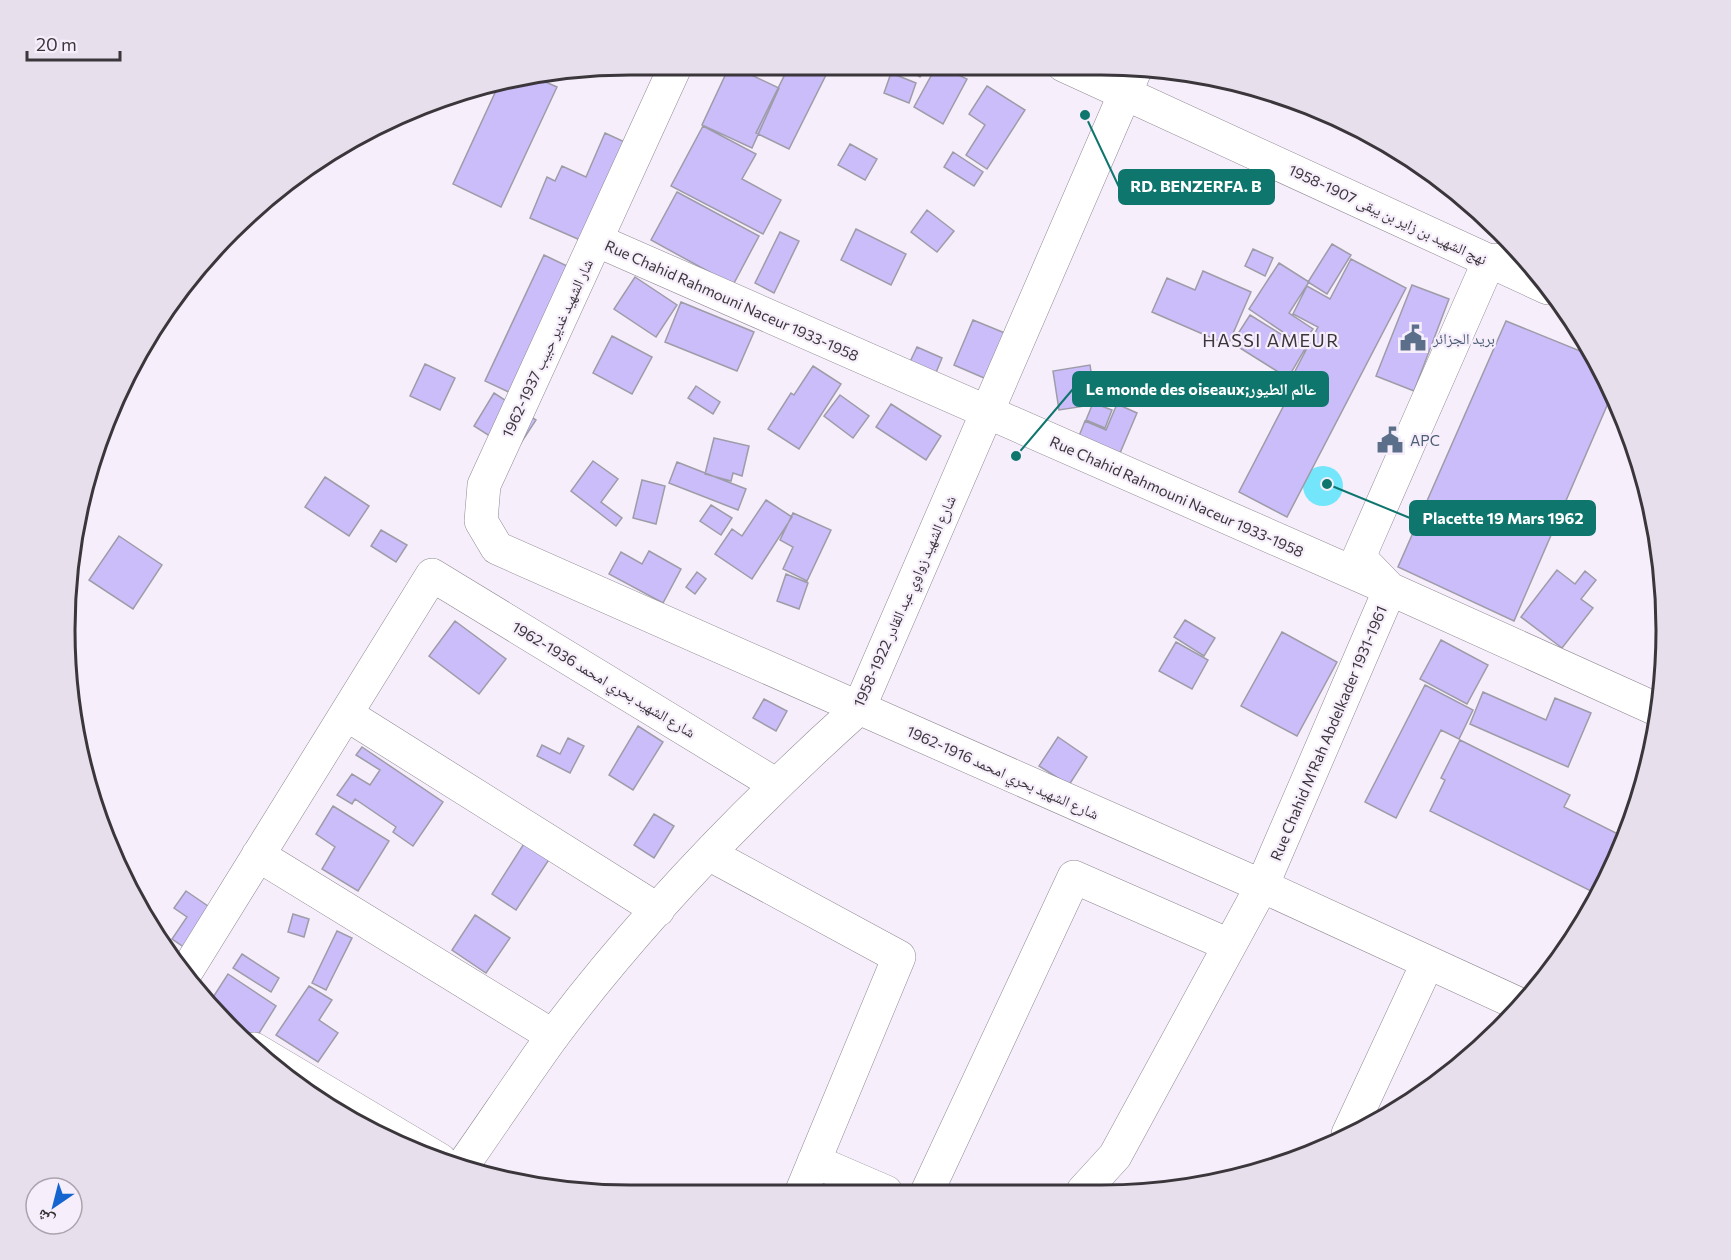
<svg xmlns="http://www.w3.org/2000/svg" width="1731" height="1260" font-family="Commissioner,'Noto Naskh Arabic',sans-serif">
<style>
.water{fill:#74e6fc}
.building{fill:#cbbdfa;stroke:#9e9ca8;stroke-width:1.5}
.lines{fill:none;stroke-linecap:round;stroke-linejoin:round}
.minor-casing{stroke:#908993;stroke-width:34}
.major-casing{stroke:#908993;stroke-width:34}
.minor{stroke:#fff;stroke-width:33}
.major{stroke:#fff;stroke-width:33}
.labels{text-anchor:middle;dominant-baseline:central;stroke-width:4.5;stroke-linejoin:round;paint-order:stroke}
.street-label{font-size:15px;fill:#3a363b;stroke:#f6eefa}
.service-label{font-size:15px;fill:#4e5e75;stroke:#f6eefa;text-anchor:start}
.quarter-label{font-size:18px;letter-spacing:1.5px;fill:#3a363b;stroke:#f6eefa}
.rim{fill:none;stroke:#3a363b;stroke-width:3}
.leader{fill:none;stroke:#0f766e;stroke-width:2}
.callout-dot{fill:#0f766e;stroke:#f6eefa;stroke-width:2}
.callout{fill:#0f766e;stroke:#0f766e;stroke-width:2}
.callout-label{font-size:16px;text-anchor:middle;font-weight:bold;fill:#fff}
</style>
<rect width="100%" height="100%" fill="#f6eefa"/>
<path class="water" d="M1303 486a20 20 0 1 1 40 0a20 20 0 1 1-40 0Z"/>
<path class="building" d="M730,65L779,88L752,148L702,125Z
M766,65H831L789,149L756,133L785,74Z
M906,65H928L920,77L904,67Z
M937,65L967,79L943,124L914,107Z
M891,73L916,83L909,103L884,93Z
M534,77L557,87L501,207L453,184L500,82Z
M987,86L1025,110L987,169L966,155L985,125L969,114Z
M703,126L756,154L742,179L781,200L763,234L671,186Z
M605,133L640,149L596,247L530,218L547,177L555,181L562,166L586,177Z
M850,144L877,159L865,180L838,165Z
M953,152L983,172L974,186L944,167Z
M677,192L759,236L733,285L651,240Z
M927,210L954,231L937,252L911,232Z
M856,229L906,254L891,285L841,260Z
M780,232L799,241L774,293L755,283Z
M1332,244L1351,255L1327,294L1308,282Z
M1253,249L1273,258L1265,276L1245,266Z
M544,255L590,277L532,403L485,381Z
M1351,259L1406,288L1287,517L1239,492L1297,380L1292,377L1318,327L1293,314L1307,286L1330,299Z
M1279,263L1309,282L1289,313L1313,329L1302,345L1249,309Z
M1203,271L1251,292L1228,345L1152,312L1167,278L1195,290Z
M635,277L677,305L656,337L614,309Z
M1412,285L1449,299L1414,391L1376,376Z
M681,302L754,332L737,371L665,342Z
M1250,315L1305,349L1288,378L1232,343Z
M973,320L1017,338L998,384L954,365Z
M1506,321L1595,357L1612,394L1514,621L1398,567Z
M612,336L652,357L632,394L593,373Z
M917,347L942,358L935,375L909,364Z
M425,364L455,378L440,410L410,396Z
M1090,365L1092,378L1113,374L1118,401L1059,410L1053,371Z
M813,366L841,384L799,449L768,429L791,393L794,395Z
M696,386L720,402L713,414L688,398Z
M494,393L536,420L515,452L474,426Z
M840,395L869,416L853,438L824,416Z
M1093,403L1112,410L1105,428L1086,420Z
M891,404L941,436L926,460L876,427Z
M1117,404L1137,413L1120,453L1079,436L1085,421L1106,430Z
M714,438L749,446L742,476L733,473L731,481L705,474Z
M593,461L618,479L601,502L622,518L616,526L571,491Z
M677,462L746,489L738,510L669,483Z
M325,477L369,506L349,536L305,507Z
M642,480L665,486L656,524L633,518Z
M766,500L792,517L752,579L715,554L732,529L742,536Z
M711,505L732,518L721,535L700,521Z
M793,513L831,530L807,581L783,569L793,547L780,540Z
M381,530L407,545L396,562L371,546Z
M119,536L162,565L133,609L89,580Z
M649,551L681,569L663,603L609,574L621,552L642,564Z
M1557,570L1575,584L1585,571L1596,580L1581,599L1593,608L1562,648L1521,617Z
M697,572L706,579L695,594L686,587Z
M786,574L808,583L799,609L777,601Z
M1185,620L1215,638L1204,656L1174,637Z
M455,621L506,659L479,694L429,656Z
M1282,632L1337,662L1297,736L1241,706Z
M1441,640L1488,665L1467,704L1420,679Z
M1176,642L1208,660L1192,689L1159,671Z
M1425,685L1473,710L1459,739L1441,730L1396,818L1365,802Z
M1483,692L1546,720L1555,698L1591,713L1568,767L1470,724Z
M764,699L787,711L776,731L753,718Z
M638,726L663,742L633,790L609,775Z
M1058,737L1087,757L1069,785L1039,766Z
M568,738L584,746L570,773L537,756L542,745L560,754Z
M1460,740L1570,795L1564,807L1624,837L1608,880L1599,895L1430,811L1445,780L1441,778Z
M362,747L443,802L413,846L393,832L396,827L355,799L352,804L337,795L352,774L370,785L380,770L356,755Z
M333,806L389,841L358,891L322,869L335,847L316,834Z
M654,814L674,826L654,858L634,845Z
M525,842L550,858L516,910L492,894Z
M186,891L224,917L197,956L172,939L187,917L174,908Z
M293,914L309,919L304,937L288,932Z
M475,915L510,938L486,973L452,950Z
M337,931L352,938L326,990L312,983Z
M242,954L279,978L271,992L233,968Z
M228,974L276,1006L256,1038L208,1005Z
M309,986L332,1000L319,1020L338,1033L318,1062L276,1035Z"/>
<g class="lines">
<g class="minor-casing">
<path id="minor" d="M676,65L484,485L481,521L497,548L1262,886L1521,1005
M596,240L1390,589L1658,710
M346,714L658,910
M709,854L899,957L801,1193
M258,855L553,1036
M186,972L432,575L775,784
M254,1049L440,1160
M1348,1134L1427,964
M814,1161L886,1192
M461,1168C492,1124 521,1080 552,1037C642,917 748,808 859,708L1136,68
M1083,1191L1115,1156L1262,886L1390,589L1359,557L1489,261L1527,258
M927,1192L1074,877L1229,945"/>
</g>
<g class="major-casing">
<path id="major" d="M1063,65L1548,288"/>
</g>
<use href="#minor" class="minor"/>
<use href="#major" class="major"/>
</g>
<defs>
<g id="civic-bare" transform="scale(2.07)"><path d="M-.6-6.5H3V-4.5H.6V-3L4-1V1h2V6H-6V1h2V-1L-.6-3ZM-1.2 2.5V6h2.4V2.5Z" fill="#5c6f8a" stroke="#f6eefa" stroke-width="2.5" paint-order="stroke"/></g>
</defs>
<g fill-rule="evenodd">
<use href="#civic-bare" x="1413" y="338"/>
<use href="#civic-bare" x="1390" y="440"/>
</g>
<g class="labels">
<g class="street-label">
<text transform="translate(1388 214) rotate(25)">نهج الشهيد بن زاير بن يبقى 1907-1958</text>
<text transform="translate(732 300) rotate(24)">Rue Chahid Rahmouni Naceur 1933-1958</text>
<text transform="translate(547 348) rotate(-65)">شار الشهيد غدير حبيب 1937-1962</text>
<text transform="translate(1177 496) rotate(24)">Rue Chahid Rahmouni Naceur 1933-1958</text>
<text transform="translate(904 601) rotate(-66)">شارع الشهيد زواوي عبد القادر 1922-1958</text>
<text transform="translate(604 679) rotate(31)">شارع الشهيد بحري امحمد 1936-1962</text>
<text transform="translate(1328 733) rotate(-67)">Rue Chahid M'Rah Abdelkader 1931-1961</text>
<text transform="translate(1003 772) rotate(24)">شارع الشهيد بحري امحمد 1916-1962</text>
</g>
<g class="service-label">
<text x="1433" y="338">بريد الجزائر</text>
<text x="1410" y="440">APC</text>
</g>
<g class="quarter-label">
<text x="1271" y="340">HASSI AMEUR</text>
</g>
</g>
<path d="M0 0H1731V1260H0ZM630 75H1101A555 555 0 0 1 1656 630V630A555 555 0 0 1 1101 1185H630A555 555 0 0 1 75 630V630A555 555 0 0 1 630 75Z" fill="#e7dfeb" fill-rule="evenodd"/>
<path class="rim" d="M630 75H1101A555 555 0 0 1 1656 630V630A555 555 0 0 1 1101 1185H630A555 555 0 0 1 75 630V630A555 555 0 0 1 630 75Z"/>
<path class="leader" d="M1085 115L1119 187M1016 456L1073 389M1327 484L1410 518"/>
<g class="callout-dot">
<circle cx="1085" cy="115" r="6"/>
<circle cx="1016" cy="456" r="6"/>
<circle cx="1327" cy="484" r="6"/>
</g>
<g class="callout">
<rect x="1119" y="170" width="155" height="34" rx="6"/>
<rect x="1073" y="372" width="255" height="34" rx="6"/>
<rect x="1410" y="501" width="185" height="34" rx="6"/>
</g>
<g class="callout-label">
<text x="1196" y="192">RD. BENZERFA. B</text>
<text x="1201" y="395">Le monde des oiseaux;عالم الطيور</text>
<text x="1503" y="524">Placette 19 Mars 1962</text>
</g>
<g transform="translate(54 1206) rotate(215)"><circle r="28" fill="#f6eefa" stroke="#aba4ae" stroke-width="1.5"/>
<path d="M0-4.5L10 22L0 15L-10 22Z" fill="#1465cf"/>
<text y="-9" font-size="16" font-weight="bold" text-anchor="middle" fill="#3a363b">ش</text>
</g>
<path d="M27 51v9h93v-9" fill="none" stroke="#3a363b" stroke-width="3"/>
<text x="36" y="51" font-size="18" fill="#3a363b" stroke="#f6eefa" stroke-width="4.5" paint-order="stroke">20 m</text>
</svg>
